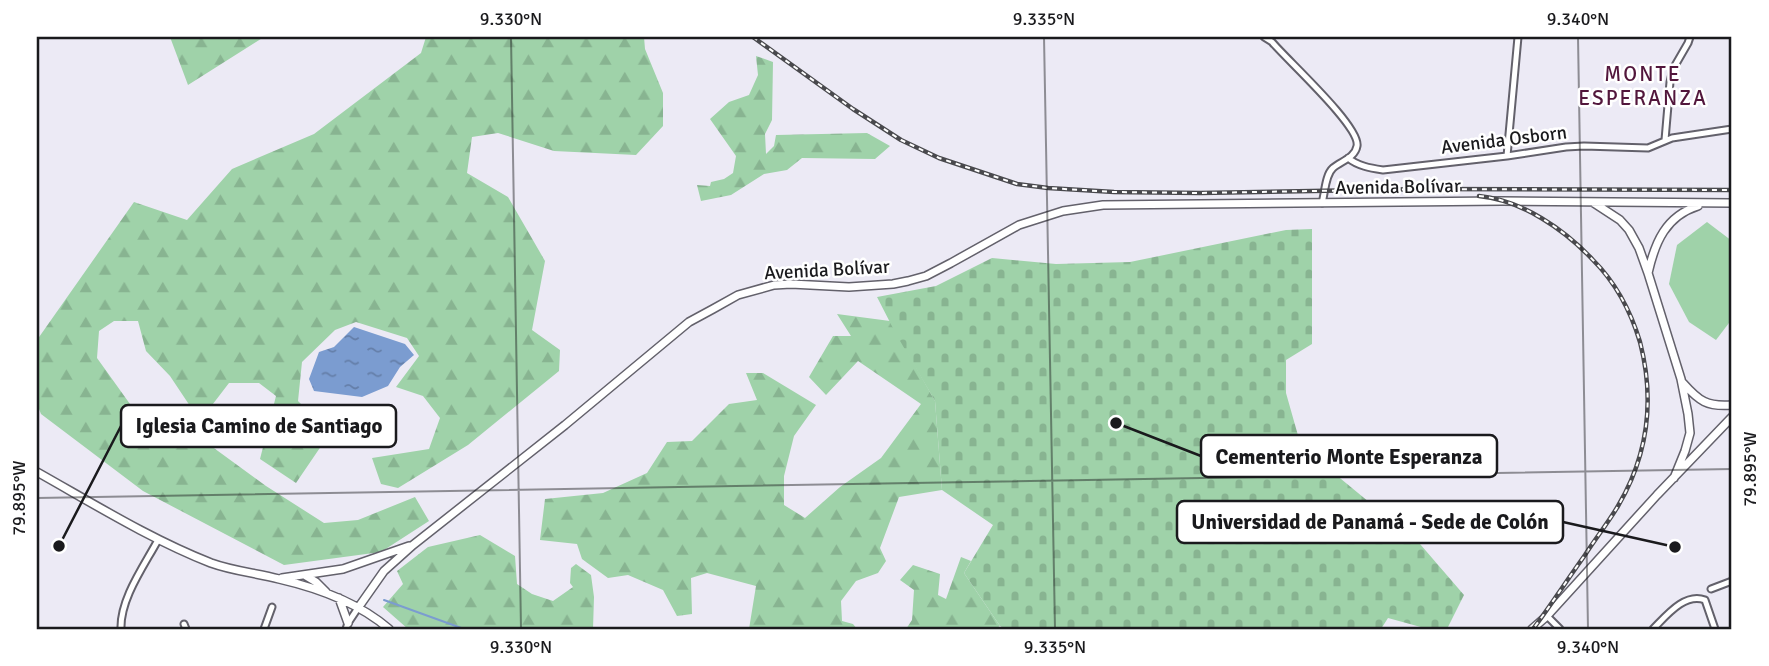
<svg xmlns="http://www.w3.org/2000/svg" width="1769" height="666" font-family="Signika,sans-serif">
<style>
.grass{fill:#9fd2a9}
.forest{fill:url(#forest-firs)}
.cemetery{fill:url(#cemetery-stones)}
.water{fill:url(#water-ripples)}
.lines{fill:none;stroke-linecap:round;stroke-linejoin:round}
.stream{stroke:#7b9cd0;stroke-width:2}
.minor-casing{stroke:#63616b;stroke-width:9}
.secondary-casing{stroke:#63616b;stroke-width:10}
.minor{stroke:#fff;stroke-width:5}
.secondary{stroke:#fff;stroke-width:7}
.rail-casing{stroke:#49494d;stroke-width:4.5}
.rail{stroke:#fff;stroke-width:2;stroke-dasharray:5;stroke-linecap:butt}
.ticks{fill:none;stroke:#1a1a1d;stroke-width:2;stroke-opacity:0.45}
.labels{text-anchor:middle;dominant-baseline:central;stroke-width:5;stroke-linejoin:round;paint-order:stroke}
.street-label{font-size:19px;fill:#1a1a1d;stroke:#fff}
.neighbourhood-label{font-size:21px;letter-spacing:2px;fill:#52163c;stroke:#fff}
.leader{fill:none;stroke:#1a1a1d;stroke-width:2.5}
.callout-dot{fill:#1a1a1d;stroke:#fff;stroke-width:2.5}
.callout{fill:#fff;stroke:#1a1a1d;stroke-width:2.5}
.callout-label{font-size:21px;text-anchor:middle;font-weight:bold;fill:#1a1a1d}
.neatline{fill:none;stroke:#1a1a1d;stroke-width:2.5}
.ticks-label{font-size:18px;text-anchor:middle;fill:#1a1a1d}
</style>
<defs>
<pattern id="forest-firs" width="22" height="20" patternUnits="userSpaceOnUse" patternTransform="scale(1.75)"><rect width="22" height="20" fill="#9fd2a9"/><path d="M5 1l3.5 6h-7zM16 11l3.5 6h-7z" fill="#88b491"/></pattern>
<pattern id="cemetery-stones" width="16" height="16" patternUnits="userSpaceOnUse" patternTransform="scale(1.75)"><rect width="16" height="16" fill="#9fd2a9"/><path d="M2 7V4a2 2 0 0 1 4 0v3zM10 15v-3a2 2 0 0 1 4 0v3z" fill="#88b491"/></pattern>
<pattern id="water-ripples" width="26" height="14" patternUnits="userSpaceOnUse" patternTransform="scale(1.75)"><rect width="26" height="14" fill="#7b9cd0"/><path d="M2 4q2-2 4 0t4 0M15 11q2-2 4 0t4 0" fill="none" stroke="#647ea8"/></pattern>
</defs>
<rect width="100%" height="100%" fill="#eceaf5"/>
<path class="grass" d="M1707,222L1732,241V319L1716,340L1689,322L1669,284L1677,245Z"/>
<path class="forest" d="M170,37H264L188,85Z
M426,37H644L645,49L663,93V126L636,155L554,151L498,133L472,137L467,173L508,197L545,261L532,330L560,350L559,371L468,445L398,488L381,484L372,458L429,449L440,418L423,396L396,387L419,356L407,338L356,322L335,330L302,362L298,401L330,433L296,483L260,459L276,396L259,383H229L206,413L192,409L170,376L146,351L138,321H114L99,331L97,358L135,411L148,432L173,440L207,443L266,486L324,523L358,520L415,497L429,521L381,552L284,565L143,491L41,414L37,404V340L134,202L187,220L232,169L314,134L421,53Z
M756,56L773,62L772,120L765,134L766,154L774,146L776,135L867,133L890,146L875,159L802,158L787,170L764,174L731,195L701,201L697,185L710,186L711,182L724,179L733,173L736,156L710,119L729,102L749,95L758,75Z
M837,314L890,321L935,401L942,490L899,497L880,548L886,561L878,573L856,581L841,601L842,621L853,624L857,629H749L756,586L707,573L691,578L692,614L677,616L663,590L628,575L608,578L582,559L577,544L540,540L545,499L603,493L647,473L667,442L692,441L729,404L757,400L746,373H763L816,405L794,436L784,476V505L805,518L840,487L881,458L921,404L858,361L826,395L809,377L833,336H851Z
M480,535L515,556L517,584L532,594L553,601L573,587L570,583L571,568L576,564L591,575L594,597L593,629H408L383,607L403,584L397,571L428,547Z
M961,557L971,561L964,573L1000,626L995,629H906L912,620L914,590L900,580L913,565L940,574L938,595L946,599Z"/>
<path class="cemetery" d="M1312,229V344L1286,360V393L1301,446L1420,544L1464,595L1447,629H1428L1388,618L1381,629H1005L1000,626L964,573L993,525L942,490L935,401L896,334L877,297L936,286L992,258L1056,264L1130,262L1286,230Z"/>
<path class="water" d="M354,327L405,344L414,355L400,367L388,386L362,397L314,391L309,379L319,352L334,347Z"/>
<g class="lines">
<path class="stream" d="M384,600L464,629"/>
<g class="minor-casing">
<path id="minor" d="M1264,37L1272,42C1287,60 1361,127 1357,146C1355,158 1341,161 1333,168C1325,175 1325,193 1322,203
M1665,140L1670,82L1673,69L1688,43L1690,37
M1507,156L1518,37
M1348,158C1358,166 1370,168 1383,170L1507,156L1566,147L1584,146L1648,148L1672,138L1732,129
M1711,589L1732,581
M1547,616L1560,629
M184,624L186,629
M121,629C120,599 144,566 158,540
M264,629L272,607
M346,629L348,623L358,608
M1653,629C1666,616 1685,592 1705,600L1715,629"/>
</g>
<g class="secondary-casing">
<path id="secondary" d="M1594,203L1620,220L1629,230L1639,248L1648,273L1681,379L1688,414L1690,433L1685,451L1674,478
M1648,273C1655,242 1666,216 1698,206
M1683,383C1699,401 1707,407 1732,405
M37,472C94,504 150,539 211,563C233,571 256,573 279,579C318,588 358,602 389,629
M306,576L316,582L326,592
M282,578L343,569L409,546
M339,598L348,623
M358,608L384,571L413,545L565,425L689,322L713,309L738,295L774,285L791,284L849,287L893,284L908,281L926,276L951,263L1019,225L1063,211L1103,205L1502,201L1732,203
M1532,629L1547,616L1657,495L1732,417"/>
</g>
<use href="#minor" class="minor"/>
<use href="#secondary" class="secondary"/>
<g class="rail-casing">
<path id="rail" d="M753,37L853,109L901,140L939,158L1017,184L1048,188L1114,192L1200,193L1423,189L1732,190
M1479,196C1522,200 1565,230 1593,260C1616,283 1631,312 1640,342C1655,400 1648,455 1618,506C1608,523 1595,539 1585,555C1567,580 1551,605 1533,629"/>
</g>
<use href="#rail" class="rail"/>
</g>
<path class="ticks" d="M511,37L521,629M1044,37L1055,629M1578,37L1588,629M37,498L1732,469"/>
<g class="labels">
<g class="street-label">
<text transform="translate(1504 140) rotate(-7)">Avenida Osborn</text>
<text transform="translate(1398 187) rotate(-1)">Avenida Bolívar</text>
<text transform="translate(827 270) rotate(-3)">Avenida Bolívar</text>
</g>
<g class="neighbourhood-label">
<text x="1643" y="74">MONTE<tspan x="1643" dy="24">ESPERANZA</tspan></text>
</g>
</g>
<path class="leader" d="M59 546L121 426M1116 423L1201 456M1675 547L1563 522"/>
<g class="callout-dot">
<circle cx="59" cy="546" r="7"/>
<circle cx="1116" cy="423" r="7"/>
<circle cx="1675" cy="547" r="7"/>
</g>
<g class="callout">
<rect x="121" y="405" width="275" height="42" rx="7"/>
<rect x="1201" y="435" width="296" height="42" rx="7"/>
<rect x="1177" y="501" width="386" height="42" rx="7"/>
</g>
<g class="callout-label">
<text x="259" y="433">Iglesia Camino de Santiago</text>
<text x="1349" y="464">Cementerio Monte Esperanza</text>
<text x="1370" y="529">Universidad de Panamá - Sede de Colón</text>
</g>
<rect width="1769" height="666" fill="none" stroke="#ffffff" stroke-width="77"/>
<rect x="38" y="38" width="1692" height="590" class="neatline"/>
<g class="ticks-label">
<text x="511" y="25">9.330°N</text>
<text x="1044" y="25">9.335°N</text>
<text x="1578" y="25">9.340°N</text>
<text transform="translate(1750 469) rotate(-90)" y="6">79.895°W</text>
<text transform="translate(19 498) rotate(-90)" y="6">79.895°W</text>
<text x="521" y="653">9.330°N</text>
<text x="1055" y="653">9.335°N</text>
<text x="1588" y="653">9.340°N</text>
</g>
</svg>
